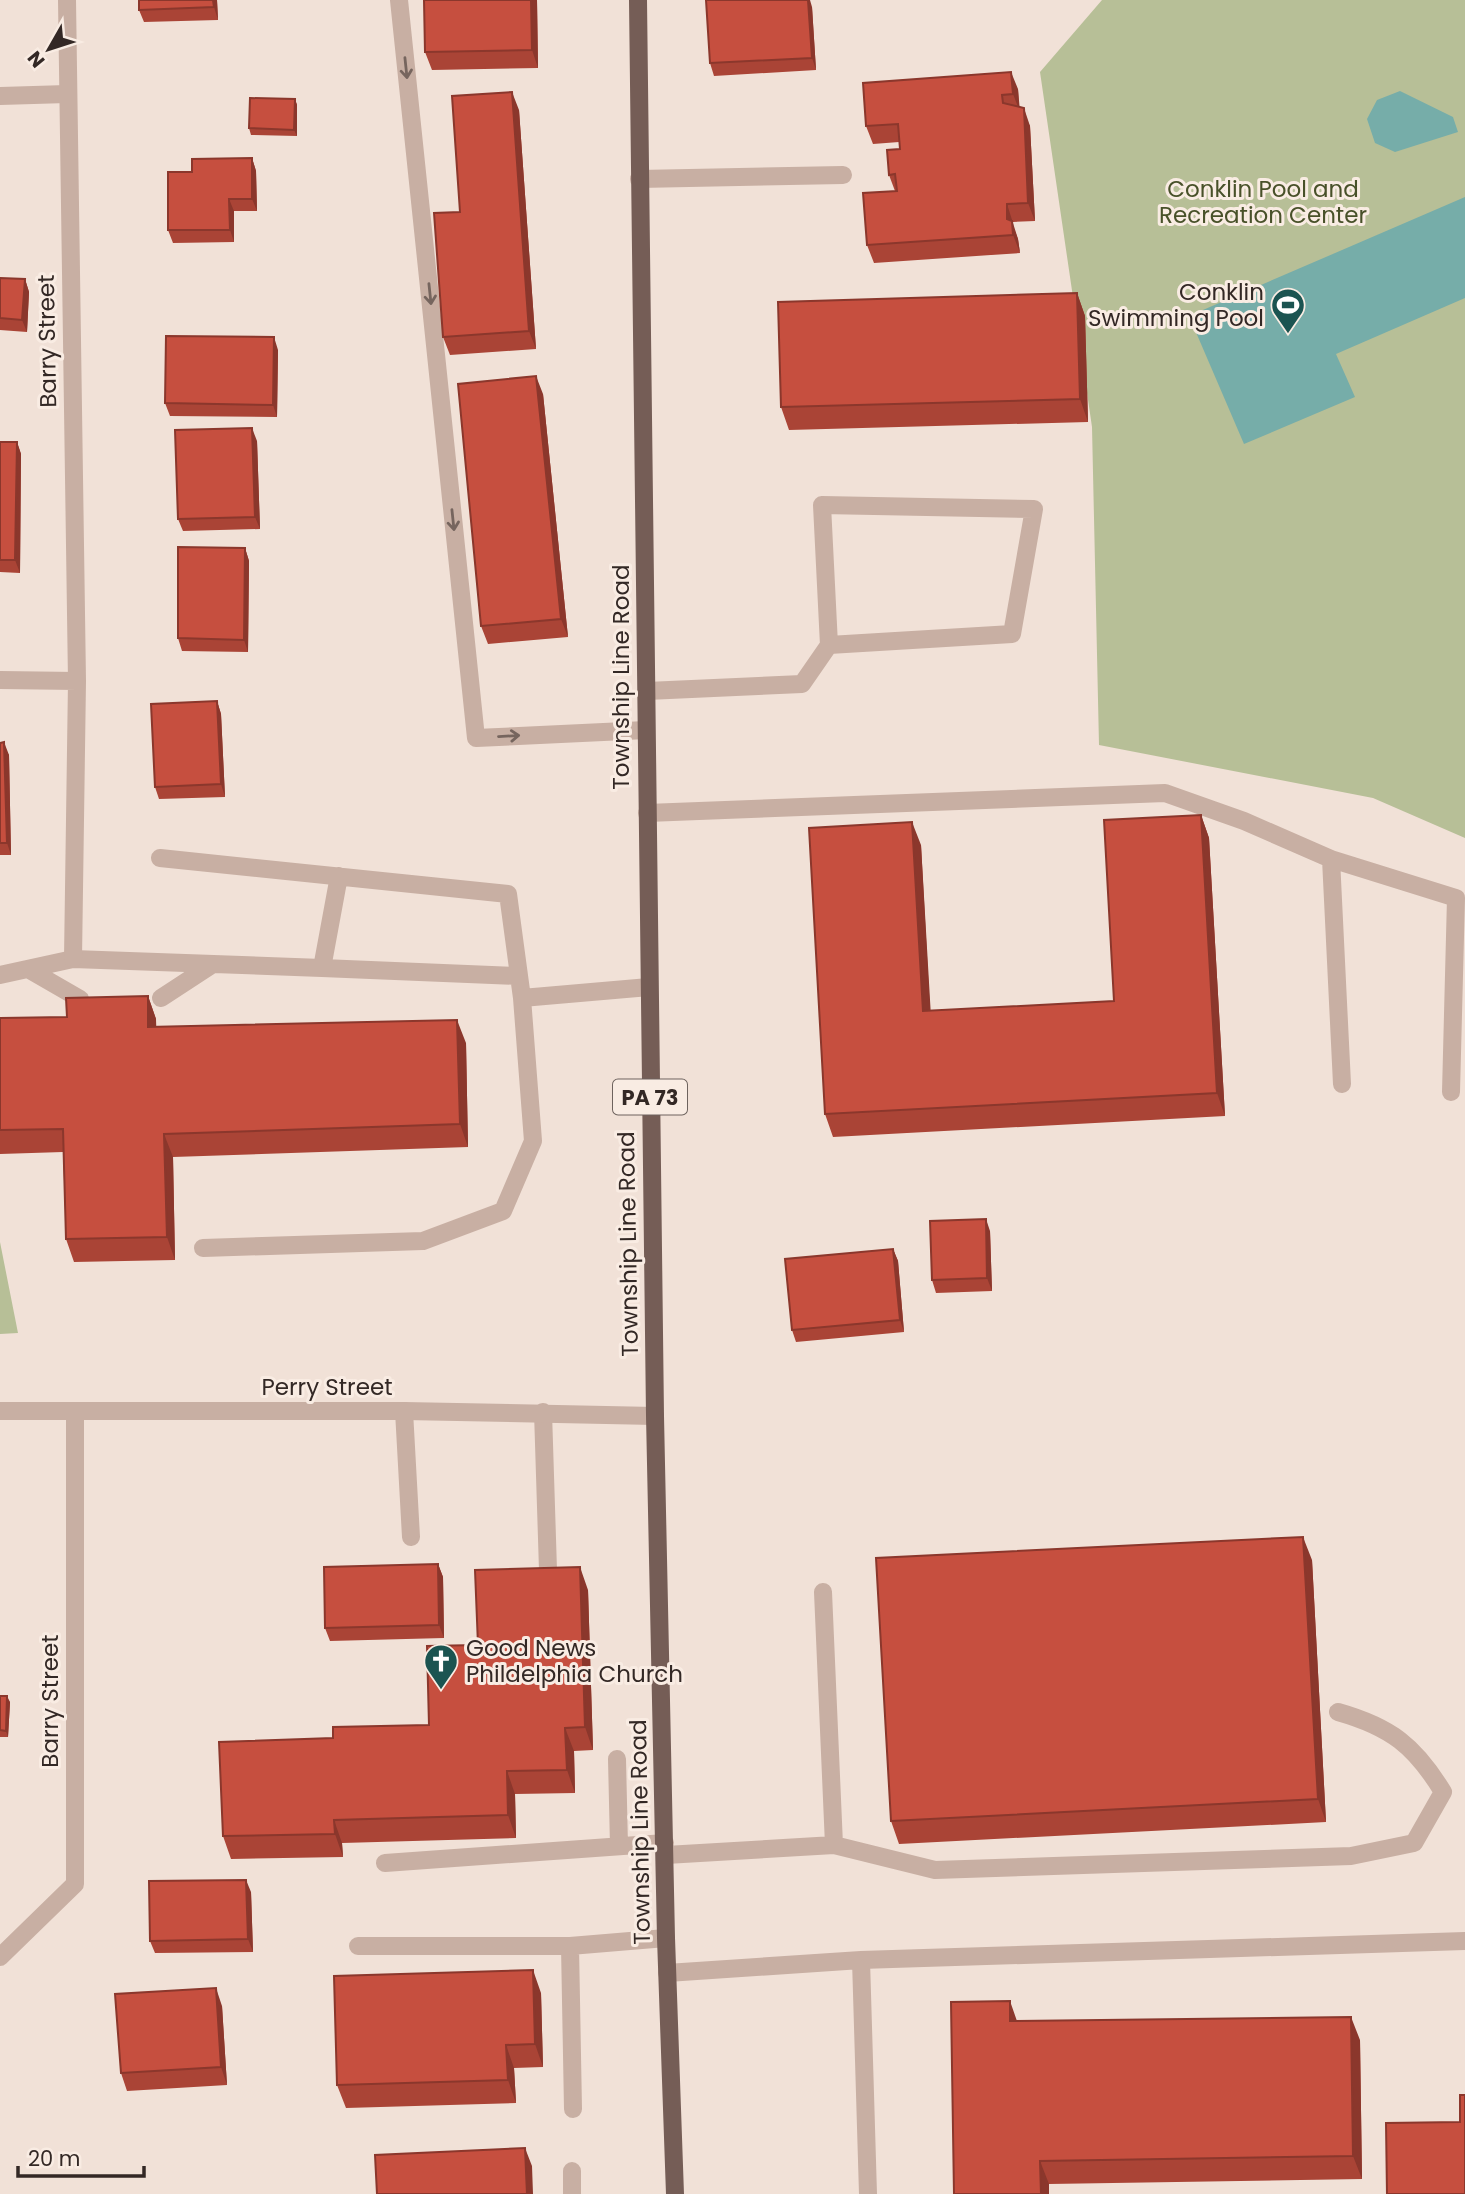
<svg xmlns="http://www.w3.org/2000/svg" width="1465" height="2194" font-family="Poppins,sans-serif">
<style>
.green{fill:#b7bf97}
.water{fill:#76ada9}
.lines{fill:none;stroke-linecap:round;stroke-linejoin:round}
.lane{stroke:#c8afa3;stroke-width:18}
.street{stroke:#c8afa3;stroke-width:18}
.primary{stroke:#755d56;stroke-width:18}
.wall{fill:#aa4436}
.shaded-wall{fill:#8b372c}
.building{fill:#c64f3f;stroke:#8b372c;stroke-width:2}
.oneway{stroke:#76655e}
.labels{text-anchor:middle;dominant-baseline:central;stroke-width:6;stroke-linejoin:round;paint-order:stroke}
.shield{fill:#f9ece3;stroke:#6e635e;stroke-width:2}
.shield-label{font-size:21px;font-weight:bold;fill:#332825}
.park-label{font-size:23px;fill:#485129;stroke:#f9ece3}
.poi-label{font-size:23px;fill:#332825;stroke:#f9ece3;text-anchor:end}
.street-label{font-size:23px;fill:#332825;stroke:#f9ece3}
</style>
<rect width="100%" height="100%" fill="#f1e1d7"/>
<path class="green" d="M1102,0H1465V838L1373,798L1099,745L1092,427L1040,72Z
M0,1242L18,1333L0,1334Z"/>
<path class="water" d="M1400,91L1453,117L1458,132L1395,152L1375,143L1367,119L1377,100Z
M1465,197V298L1336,354L1355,397L1244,444L1189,316Z"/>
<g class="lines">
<path class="lane" d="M399,0L476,738L646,730
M639,179L843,175
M647,691L802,684L829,645L822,505L1034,509L1012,634L829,645
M647,813L1165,793L1244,821L1331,859L1342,1084
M160,858L508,894L522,998
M1331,859L1456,898L1451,1092
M322,968L519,976
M28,969L80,999
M0,975L73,959L322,968L339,876
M161,998L213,964
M203,1248L423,1241L503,1211L533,1141L522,998L649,987
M404,1411L411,1537
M543,1412L548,1570
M617,1759L619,1846
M834,1845L935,1870L1351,1856L1414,1843L1443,1792C1415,1746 1391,1727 1338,1712
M666,1855L834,1845L823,1592
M385,1863L665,1843
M358,1946H570L666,1938
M570,1946L573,2109
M861,1960L1465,1941
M667,1973L861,1960L868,2194
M572,2171V2194"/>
<path class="street" d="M67,0L77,681L73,959
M0,96L67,94
M0,680L77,681
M0,1411H404L655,1416
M0,1957L75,1884V1412"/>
<path class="primary" d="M638,0L655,1416L666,1938L675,2194"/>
</g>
<path class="wall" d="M217,0L218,20L144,22L139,10Z
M537,0L538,68L432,70L425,52Z
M812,7L816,70L714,76L710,63Z
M1018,89L1019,107L1030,126L1035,221L1013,222V226L1018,239L1020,253L874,263L867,245L895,191L889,175L900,149L899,142L873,144L866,126Z
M295,99L297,105V136L251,135L249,128Z
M519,110L536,349L450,355L443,337L460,212Z
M252,158L256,171L257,211H234V242L173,243L168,230L192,172Z
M0,278L25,279L29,292L27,332L0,330Z
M1077,293L1085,316L1088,422L789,430L781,407Z
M278,350L277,417L170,416L165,403Z
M543,394L568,637L488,644L481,626Z
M257,441L260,529L183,531L178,519Z
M0,442H17L21,454L20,573L0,572Z
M245,548L249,561L248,652L182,651L178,638Z
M217,701L221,714L225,797L159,799L155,787Z
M0,743L9,755L11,855H0Z
M1201,815L1209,838L1225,1116L833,1137L825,1114L921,845L930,1011L1114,1001Z
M148,996L156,1019V1027L466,1043L468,1147L173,1157L175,1260L74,1262L66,1239L63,1152L0,1154V1018L67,1017Z
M990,1231L992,1291L936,1293L932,1280Z
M893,1249L898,1261L904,1332L796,1342L792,1330Z
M1312,1560L1326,1822L899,1844L891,1821Z
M438,1564L443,1577L444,1638L330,1641L325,1628Z
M588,1590L593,1750L574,1751L575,1793L515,1794L516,1838L342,1843L343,1857L231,1859L223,1836L333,1738L429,1725L478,1645Z
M0,1696L10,1702L8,1737H0Z
M251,1892L253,1952L155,1953L150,1941Z
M541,1993L543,2067L514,2068L516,2103L346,2108L337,2085Z
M222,2006L227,2085L127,2091L121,2073Z
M1017,2021L1360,2040L1362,2179L1049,2184V2194H954Z"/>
<path class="shaded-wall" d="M213,0H217L218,20L214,7Z
M531,0H537L538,68L532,50Z
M808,0H810L812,7L816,70L812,58Z
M1011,72L1018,89L1020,112L1013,94Z
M512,92L519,110L536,349L529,331Z
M295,99L297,105V136L294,130Z
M1024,108L1030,126L1035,221L1028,203Z
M252,158L256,171L257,211L252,199Z
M229,199L234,211V242L230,230Z
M1007,204L1018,239L1020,253L1007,219Z
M25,279L29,292L27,332L22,320Z
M1077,293L1085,316L1088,422L1080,399Z
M274,337L278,350L277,417L273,405Z
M536,376L543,394L568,637L561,619Z
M252,428L257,441L260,529L255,517Z
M17,442L21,454L20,573L15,560Z
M245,548L249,561L248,652L244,640Z
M217,701L221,714L225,797L221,784Z
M4,742L9,755L11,855L7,843Z
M1201,815L1209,838L1225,1116L1217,1093Z
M912,822L921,845L932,1034L923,1011Z
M148,996L156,1019L157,1050L148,1027Z
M457,1020L466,1043L468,1147L460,1124Z
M164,1134L173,1157L175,1260L167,1237Z
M986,1219L990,1231L992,1291L987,1278Z
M893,1249L898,1261L904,1332L900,1320Z
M1303,1537L1312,1560L1326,1822L1318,1799Z
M438,1564L443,1577L444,1638L439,1625Z
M580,1567L588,1590L593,1750L585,1727Z
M7,1696L10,1702L8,1737L6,1731Z
M565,1728L574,1751L575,1793L567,1770Z
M507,1771L515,1794L516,1838L508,1815Z
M334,1820L342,1843L343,1857L335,1834Z
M246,1880L251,1892L253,1952L248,1939Z
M533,1970L541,1993L543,2067L535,2044Z
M216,1988L222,2006L227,2085L221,2067Z
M1010,2001L1018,2024L1010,2021Z
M1351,2017L1360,2040L1362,2179L1353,2156Z
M506,2045L514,2068L516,2103L508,2080Z
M525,2148L532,2166L533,2194H527Z
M1040,2161L1049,2184V2194H1041Z"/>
<path class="building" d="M139,0H213L214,7L139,10Z
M424,0H531L532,50L425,52Z
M706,0H808L812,58L710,63Z
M1011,72L1013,94L1002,95L1003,103L1024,108L1028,203L1007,204V219L1012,221L1013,235L867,245L863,193L897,191L895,174L889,175L887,150L900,149L898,124L866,126L863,83Z
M512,92L529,331L443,337L434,213L460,212L452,96Z
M250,98L295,99L294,130L249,128Z
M252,158V199H229L230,230H168V172H192V159Z
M0,278L25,279L22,320L0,318Z
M1077,293L1080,399L781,407L778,302Z
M166,336L274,337L273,405L165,403Z
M536,376L561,619L481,626L458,384Z
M252,428L255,517L178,519L175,430Z
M0,442H17L15,560H0Z
M178,547L245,548L244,640L178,638Z
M217,701L221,784L155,787L151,704Z
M4,742L7,843H0V743Z
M1201,815L1217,1093L825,1114L809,828L912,822L923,1011L1114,1001L1104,820Z
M148,996V1027L457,1020L460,1124L164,1134L167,1237L66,1239L63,1129L0,1130V1018L67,1017L66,998Z
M986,1219L987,1278L932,1280L930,1221Z
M893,1249L900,1320L792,1330L785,1259Z
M1303,1537L1318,1799L891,1821L876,1558Z
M438,1564L439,1625L325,1628L324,1567Z
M580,1567L585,1727L565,1728L567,1770L507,1771L508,1815L334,1820L335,1834L223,1836L219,1742L333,1738V1727L429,1725L427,1646L478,1645L475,1570Z
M0,1696H7L6,1731L0,1730Z
M246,1880L248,1939L150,1941L149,1881Z
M533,1970L535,2044L506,2045L508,2080L337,2085L334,1976Z
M216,1988L221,2067L121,2073L115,1994Z
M1010,2001V2021L1351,2017L1353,2156L1040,2161L1041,2194H954L951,2002Z
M1460,2095H1465V2194H1387L1386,2123L1460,2122Z
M525,2148L527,2194H377L375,2155Z"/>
<defs><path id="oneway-shaft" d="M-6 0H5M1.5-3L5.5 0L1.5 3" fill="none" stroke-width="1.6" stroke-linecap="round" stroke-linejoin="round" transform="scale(1.75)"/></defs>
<g class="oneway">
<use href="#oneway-shaft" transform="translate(406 68) rotate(84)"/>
<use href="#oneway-shaft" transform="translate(430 294) rotate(84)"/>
<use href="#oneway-shaft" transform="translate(453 520) rotate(84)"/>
<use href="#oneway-shaft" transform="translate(509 736) rotate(-3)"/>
</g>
<defs>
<g id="stadium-pin" transform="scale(1.75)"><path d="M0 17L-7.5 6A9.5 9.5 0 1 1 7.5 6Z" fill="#1b5451" stroke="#f9ece3"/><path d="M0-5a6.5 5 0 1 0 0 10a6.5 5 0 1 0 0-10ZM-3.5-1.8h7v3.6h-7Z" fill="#fff"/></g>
<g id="church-pin" transform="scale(1.75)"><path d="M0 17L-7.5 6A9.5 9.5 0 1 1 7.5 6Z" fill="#1b5451" stroke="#f9ece3"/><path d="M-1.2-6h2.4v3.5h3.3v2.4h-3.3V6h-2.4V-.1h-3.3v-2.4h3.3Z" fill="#fff"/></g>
</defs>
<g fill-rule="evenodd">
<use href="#stadium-pin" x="1288" y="305"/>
<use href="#church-pin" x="441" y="1661"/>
</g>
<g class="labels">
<rect class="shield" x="613" y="1079.5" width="74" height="35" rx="5"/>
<g class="shield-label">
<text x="650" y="1097">PA 73</text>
</g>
<g class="park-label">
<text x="1263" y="189">Conklin Pool and<tspan x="1263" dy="26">Recreation Center</tspan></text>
</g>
<g class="poi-label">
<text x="1264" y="292">Conklin<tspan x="1264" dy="26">Swimming Pool</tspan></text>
<text x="466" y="1648" text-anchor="start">Good News<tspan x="466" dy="26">Phildelphia Church</tspan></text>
</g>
<g class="street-label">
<text transform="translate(47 341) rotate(-91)">Barry Street</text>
<text transform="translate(621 677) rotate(-90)">Township Line Road</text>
<text transform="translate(628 1244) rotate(-91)">Township Line Road</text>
<text x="327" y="1387">Perry Street</text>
<text transform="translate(50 1701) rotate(-90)">Barry Street</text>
<text transform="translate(640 1832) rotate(-91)">Township Line Road</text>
</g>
</g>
<g transform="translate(49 49) rotate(231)" stroke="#f9ece3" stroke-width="5" paint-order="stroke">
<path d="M0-5L12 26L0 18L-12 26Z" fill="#332825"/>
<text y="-10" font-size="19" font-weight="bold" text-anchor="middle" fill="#332825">N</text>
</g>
<path d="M18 2166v10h126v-10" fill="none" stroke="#332825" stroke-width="3.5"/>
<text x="28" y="2166" font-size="21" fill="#332825" stroke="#f9ece3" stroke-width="5" paint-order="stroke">20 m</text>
</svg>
